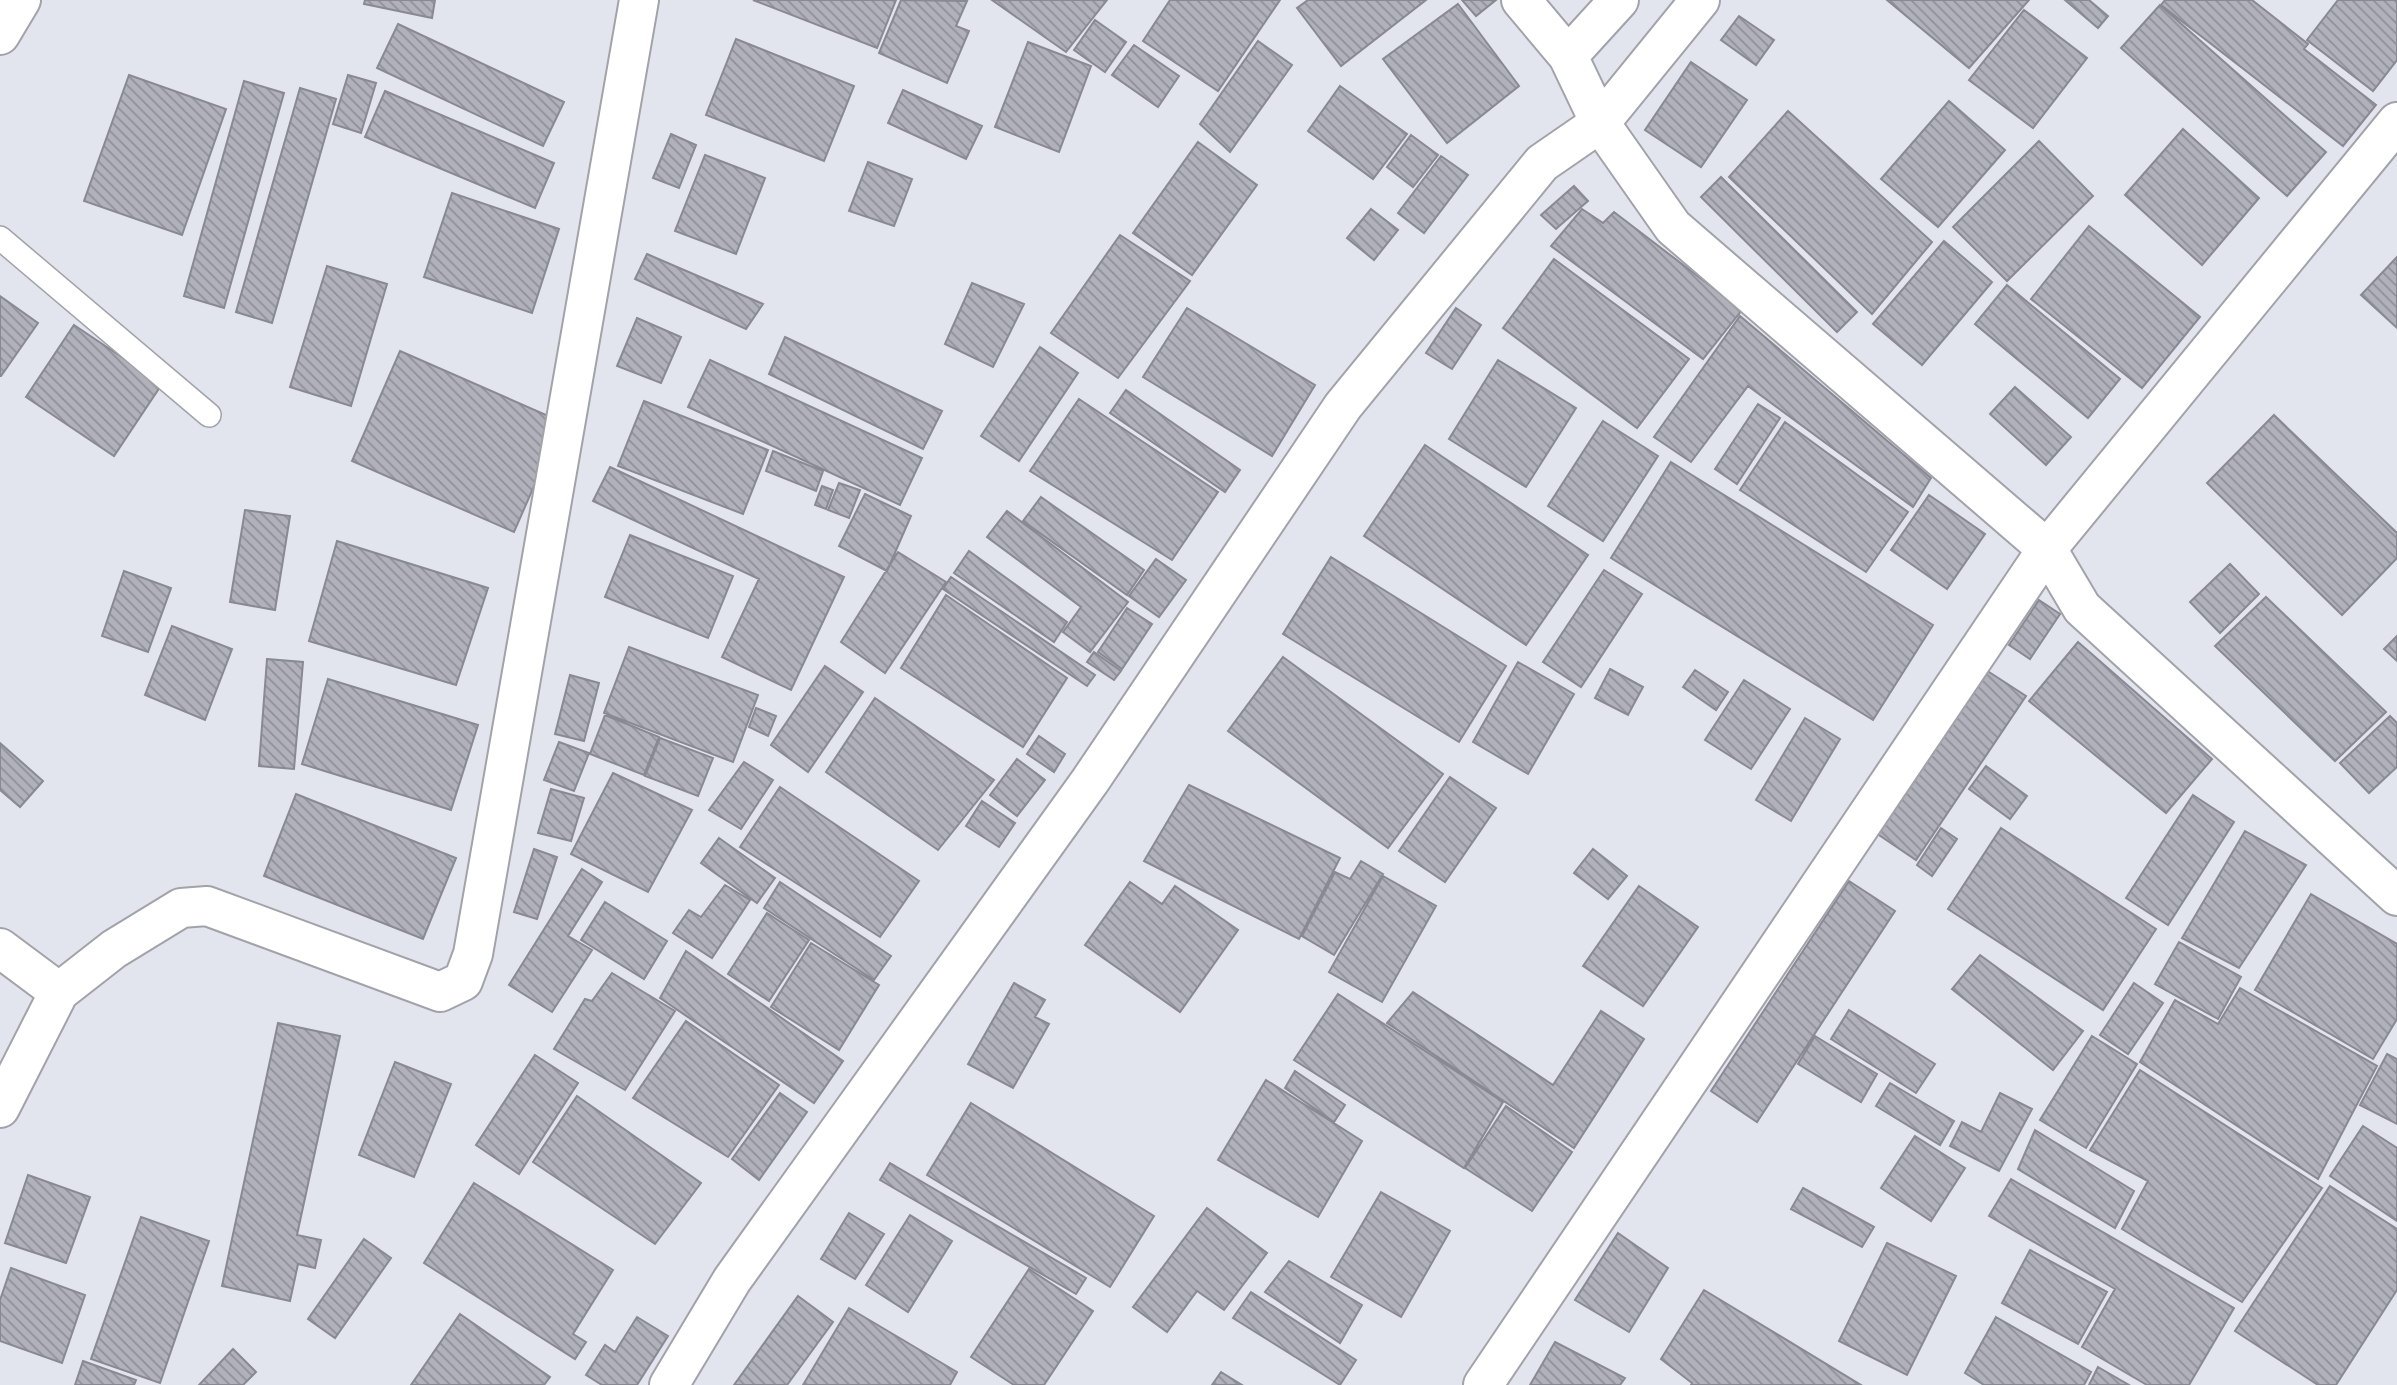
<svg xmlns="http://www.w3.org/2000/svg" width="2397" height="1385" font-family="Poppins,sans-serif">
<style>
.building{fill:url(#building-back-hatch);stroke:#888992;stroke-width:2}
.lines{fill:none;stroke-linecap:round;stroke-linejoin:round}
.lane-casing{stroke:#a1a2aa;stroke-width:26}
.street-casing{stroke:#a1a2aa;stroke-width:42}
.lane{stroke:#fff;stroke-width:23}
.street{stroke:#fff;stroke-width:38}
</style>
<defs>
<pattern id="building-back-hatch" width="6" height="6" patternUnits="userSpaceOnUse" patternTransform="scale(1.75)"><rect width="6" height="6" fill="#b0b1ba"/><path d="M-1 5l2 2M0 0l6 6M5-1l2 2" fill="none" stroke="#8f9097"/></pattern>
</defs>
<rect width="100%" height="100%" fill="#e3e5ee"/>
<path class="building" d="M365,0H435L432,18L364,4Z
M753,0H896L877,48Z
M901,0L967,1L956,26L969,31L947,83L879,53Z
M992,0H1107L1066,52Z
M1170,0H1280L1218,91L1143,41Z
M1308,0H1426L1341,66L1297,8Z
M1462,0H1496L1476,16Z
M1887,0H2029L1969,68Z
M2065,0H2089L2108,16L2098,28Z
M2165,0H2252L2308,44L2304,49L2376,105L2343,146L2161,5Z
M2338,0H2397V60L2373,91L2307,40Z
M1458,4L1519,86L1447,143L1383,59Z
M2160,5L2326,152L2287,196L2121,48Z
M2024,10L2087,58L2033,128L1969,80Z
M1739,16L1774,40L1756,65L1721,40Z
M1095,20L1126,42L1105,72L1074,50Z
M398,24L564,102L543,146L377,68Z
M736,39L854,86L824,161L706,115Z
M1258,41L1292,65L1230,152L1200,124Z
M1028,42L1091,66L1059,152L995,127Z
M1134,45L1179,76L1158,107L1112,75Z
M1691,62L1747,100L1701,167L1645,130Z
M129,75L226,109L182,235L84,201Z
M348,75L376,83L361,133L333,124Z
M244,81L284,93L224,308L184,296Z
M1340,86L1407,134L1373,179L1308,131Z
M300,88L336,99L272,323L236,312Z
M903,90L982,126L966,159L888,123Z
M385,91L554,163L535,208L365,137Z
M1949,101L2005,150L1938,227L1881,179Z
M1788,111L1932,242L1872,314L1729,177Z
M2183,129L2259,198L2202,265L2125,195Z
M671,134L696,145L679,188L653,178Z
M1411,135L1438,155L1413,187L1387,167Z
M2039,141L2093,196L2007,281L1953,227Z
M1198,142L1257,185L1192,275L1133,233Z
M705,155L765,178L736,254L675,231Z
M1441,156L1468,175L1424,233L1398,213Z
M868,162L912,179L894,226L849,211Z
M1721,177L1857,312L1837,332L1701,197Z
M1574,186L1588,201L1556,229L1541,215Z
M452,193L559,229L532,313L424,277Z
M1371,209L1398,230L1374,260L1347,238Z
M1582,209L1603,223L1614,212L1742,310L1703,359L1551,246Z
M2089,226L2200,317L2142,388L2031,299Z
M1120,235L1190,281L1118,378L1051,333Z
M1944,241L1992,282L1922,365L1873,324Z
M647,254L763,304L746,329L635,279Z
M2397,257V328L2361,295Z
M1554,259L1689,359L1637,428L1503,328Z
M327,266L387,284L351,406L290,387Z
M972,283L1024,304L993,367L945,344Z
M2007,285L2120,379L2088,418L1975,324Z
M0,296L38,323L1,376H0Z
M1187,308L1315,385L1272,456L1143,377Z
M1456,308L1481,325L1452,369L1426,353Z
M1740,316L1931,478L1913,507L1748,386L1691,462L1654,437Z
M637,318L681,337L661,383L617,366Z
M74,325L162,384L114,456L26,397Z
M785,337L942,411L923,449L769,374Z
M1040,347L1078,373L1019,461L981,436Z
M400,351L562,422L514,532L352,461Z
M710,360L922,458L900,505L688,407Z
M1498,360L1576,408L1526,487L1449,439Z
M2015,387L2071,437L2046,465L1990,414Z
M1126,390L1240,470L1225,492L1110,413Z
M1079,399L1218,492L1172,560L1030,471Z
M644,401L768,450L743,514L618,466Z
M1758,404L1780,418L1737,484L1715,469Z
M2274,415L2397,533V558L2342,615L2207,483Z
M1603,421L1658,456L1603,541L1548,506Z
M1785,422L1908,512L1866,572L1740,490Z
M1425,445L1588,555L1526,645L1364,536Z
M773,451L823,471L816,491L766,471Z
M1671,462L1933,625L1873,720L1611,558Z
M610,467L844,577L791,690L722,657L759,579L593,501Z
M839,483L860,490L849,518L828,510Z
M822,486L833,490L826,509L815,505Z
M865,494L911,516L887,571L839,546Z
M1929,495L1985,534L1947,589L1891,550Z
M1041,497L1144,570L1127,595L1023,521Z
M245,510L290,516L275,610L230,602Z
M1007,511L1128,602L1090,652L1063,632L1081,607L987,537Z
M630,535L733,576L708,638L605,597Z
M337,541L488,588L456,685L309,641Z
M969,551L1067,622L1054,642L954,573Z
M898,552L946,582L885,673L841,642Z
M1331,557L1506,666L1459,742L1283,634Z
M1156,559L1186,580L1159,617L1129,596Z
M2230,564L2259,594L2220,633L2190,602Z
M1604,570L1642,594L1581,687L1543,662Z
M124,571L171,588L148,652L102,636Z
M951,577L1095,675L1087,686L943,589Z
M946,595L1067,678L1023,747L901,668Z
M2266,597L2386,712L2335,761L2215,646Z
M2039,600L2060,614L2030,659L2009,645Z
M1127,608L1152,624L1122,669L1098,652Z
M172,626L232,649L205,720L145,695Z
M2397,636V661L2384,649Z
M2078,642L2212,759L2166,813L2029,701Z
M629,647L758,695L733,762L604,713Z
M1094,652L1121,671L1114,680L1087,662Z
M1283,657L1443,774L1388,848L1228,731Z
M267,659L303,662L294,769L259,766Z
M1518,662L1574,694L1528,774L1473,742Z
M825,666L863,692L808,772L771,745Z
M1610,669L1643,687L1628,715L1595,698Z
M1695,670L1728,692L1716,710L1683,687Z
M1986,670L2026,696L1916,860L1876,833Z
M570,675L599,683L584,741L555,734Z
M328,679L478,725L451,810L302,764Z
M1744,680L1790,709L1751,769L1705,740Z
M875,698L994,780L938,850L826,772Z
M756,708L776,716L768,736L749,727Z
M605,715L659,737L644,775L590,754Z
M2390,716L2397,723V767L2369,793L2340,763Z
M1805,718L1840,739L1791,821L1756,800Z
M1039,736L1065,754L1054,772L1027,754Z
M660,738L713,758L698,796L645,776Z
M559,742L589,753L574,791L544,780Z
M0,743L43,781L20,807L0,790Z
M1017,759L1045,780L1017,816L990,795Z
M744,762L773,780L741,829L709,810Z
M1986,766L2027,796L2010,819L1969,789Z
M613,773L692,810L648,892L571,854Z
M1450,777L1496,808L1445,882L1399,851Z
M1189,785L1340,858L1299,939L1144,861Z
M780,787L919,881L880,937L740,847Z
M551,789L584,798L571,841L538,833Z
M296,794L456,858L423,939L264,876Z
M2193,795L2234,822L2168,925L2126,898Z
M982,801L1015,823L999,847L966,826Z
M1941,828L1957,839L1932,876L1917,865Z
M2001,828L2156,929L2103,1010L1948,909Z
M2245,831L2306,865L2239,968L2182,938Z
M719,838L775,878L757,903L701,863Z
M534,849L557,857L537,919L514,912Z
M1593,849L1627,876L1608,899L1574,873Z
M1361,861L1383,874L1334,955L1302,936L1335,872L1350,879Z
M582,869L602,882L568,936L592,950L552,1012L509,985Z
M1383,876L1436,906L1382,1002L1329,972Z
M1849,881L1895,911L1757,1122L1711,1091Z
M780,882L891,956L874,980L764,908Z
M1130,882L1162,904L1175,886L1238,930L1180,1012L1085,945Z
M725,885L750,900L712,958L673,933L689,910L701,917Z
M1639,886L1698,927L1643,1006L1583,966Z
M2311,894L2397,944V1019L2373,1059L2255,990Z
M605,902L667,941L644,979L581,940Z
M767,913L809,940L769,1001L728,974Z
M2179,942L2241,977L2218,1019L2155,984Z
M811,943L879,985L839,1050L771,1007Z
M686,951L843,1061L814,1103L660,998Z
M1980,955L2083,1031L2053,1070L1952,989Z
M612,973L675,1011L625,1090L554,1049L585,999L592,1001Z
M1014,983L1045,1000L1035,1017L1049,1024L1013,1088L968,1064Z
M2134,983L2163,1003L2128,1054L2100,1035Z
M2240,988L2377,1066L2318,1179L2140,1062L2175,1000L2218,1024Z
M1413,992L1553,1085L1601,1011L1644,1039L1574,1148L1387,1023Z
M1338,994L1503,1102L1464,1168L1294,1060Z
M1849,1010L1935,1064L1916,1093L1831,1039Z
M686,1021L779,1085L728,1157L633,1098Z
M278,1023L340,1036L297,1235L321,1240L315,1268L298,1264L290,1301L222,1286Z
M1815,1036L1877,1074L1861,1102L1798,1064Z
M2092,1036L2137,1064L2086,1148L2040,1120Z
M2387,1054L2397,1059V1124L2360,1105Z
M535,1055L578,1083L519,1174L476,1145Z
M395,1062L451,1084L414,1177L359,1155Z
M2140,1070L2322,1188L2242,1302L2122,1229L2148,1181L2090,1150Z
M1295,1071L1345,1105L1334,1122L1285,1088Z
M1266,1080L1362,1141L1318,1217L1218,1160Z
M1890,1083L1954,1121L1940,1145L1876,1106Z
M780,1093L807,1112L759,1180L732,1159Z
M2000,1093L2032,1109L1999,1171L1950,1146L1962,1122L1981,1132Z
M577,1096L701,1183L655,1244L533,1162Z
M971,1103L1154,1216L1110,1287L927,1175Z
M1506,1106L1572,1152L1532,1211L1465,1168Z
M2363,1126L2397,1148V1221L2330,1176Z
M2035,1130L2134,1191L2115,1228L2018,1169Z
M1915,1136L1965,1168L1931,1221L1881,1188Z
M890,1163L1086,1278L1076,1294L880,1180Z
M28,1175L90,1197L66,1263L5,1243Z
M2011,1179L2234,1308L2189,1385H2147L2082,1347L2115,1289L1989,1216Z
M474,1183L613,1270L573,1334L586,1342L575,1359L424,1263Z
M2330,1186L2397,1229V1290L2336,1385H2318L2235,1331Z
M1803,1188L1874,1227L1862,1247L1791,1209Z
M1381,1192L1450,1231L1401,1317L1331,1277Z
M1207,1208L1267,1253L1224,1310L1197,1291L1167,1332L1133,1307Z
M849,1213L884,1234L855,1279L821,1259Z
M910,1215L952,1241L908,1312L866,1285Z
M141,1217L209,1241L160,1383L91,1359Z
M1618,1233L1668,1268L1629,1332L1575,1300Z
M364,1239L391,1258L335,1338L308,1319Z
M1887,1243L1956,1276L1907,1375L1839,1341Z
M2030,1250L2107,1292L2078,1344L2002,1303Z
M1289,1261L1362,1305L1340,1343L1265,1292Z
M11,1268L85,1295L62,1363L0,1341V1300Z
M1029,1269L1093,1311L1044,1385H1014L971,1357Z
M1704,1290L1861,1385H1691L1692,1383L1661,1359Z
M1251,1292L1356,1360L1340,1385L1233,1318Z
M798,1296L833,1322L787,1385H734Z
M849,1308L957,1372L950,1385H803Z
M460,1314L550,1377L544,1385H411Z
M637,1317L668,1336L637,1385H602L586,1375L605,1345L615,1352Z
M1996,1317L2091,1372L2084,1385H1984L1965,1373Z
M1555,1342L1625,1378L1620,1385H1530Z
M233,1349L256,1372L243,1385H199Z
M83,1361L136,1380L134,1385H75Z
M2098,1367L2129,1385H2089Z
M1221,1372L1242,1385H1212Z"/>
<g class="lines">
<g class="lane-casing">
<path id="lane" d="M0,238L209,415"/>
</g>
<g class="street-casing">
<path id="street" d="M1521,0L1568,56L1600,123L1673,227L2047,549L2082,608L2397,896
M0,35L21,0
M1568,56L1619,0
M0,948L59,992
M0,1108L59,992L114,949L181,908L207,906L440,992L463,981L473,954L639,0
M669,1385L732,1280L1090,781L1343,406L1542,163L1600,123L1700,0
M1483,1385L2047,549L2397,122"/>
</g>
<use href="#lane" class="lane"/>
<use href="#street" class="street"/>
</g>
</svg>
